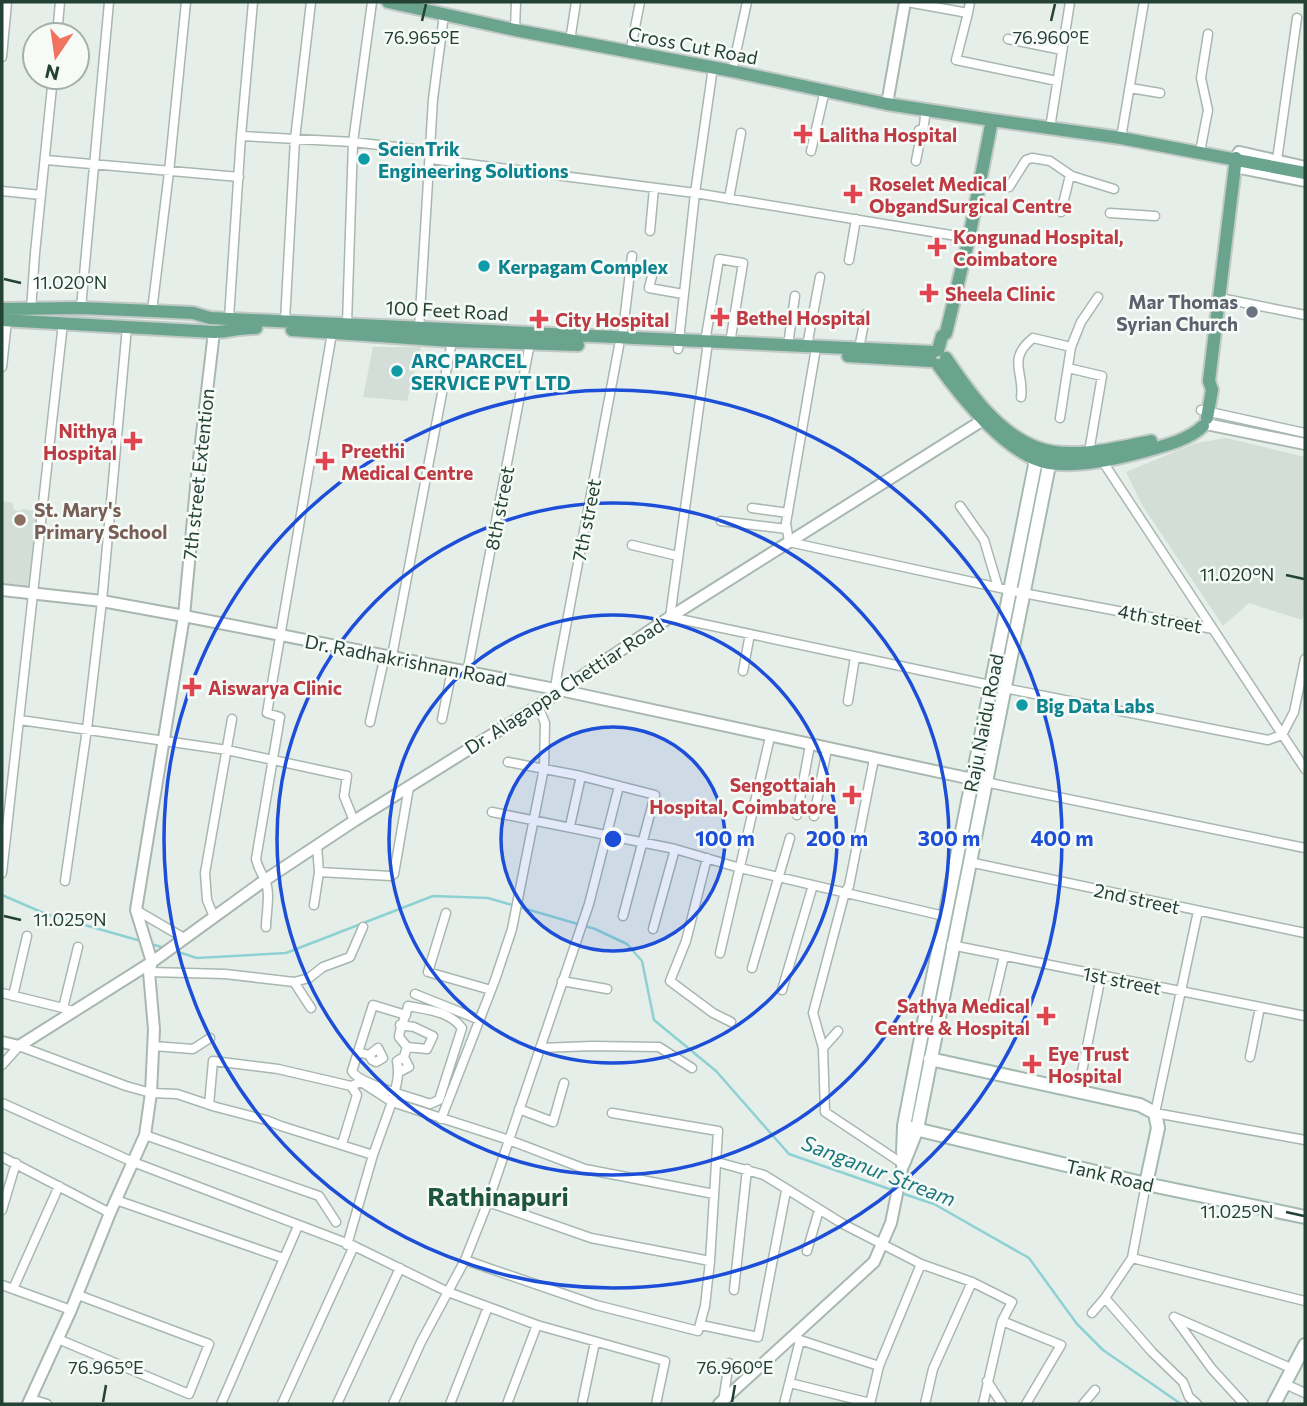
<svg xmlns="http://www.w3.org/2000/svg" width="1307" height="1406" font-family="Commissioner,sans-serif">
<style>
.built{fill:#d4ded8}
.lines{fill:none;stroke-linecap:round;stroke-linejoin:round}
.stream{stroke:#8ed1d3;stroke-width:2.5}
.minor-casing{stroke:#a8b7b0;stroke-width:11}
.tertiary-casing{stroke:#a8b7b0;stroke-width:14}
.secondary-casing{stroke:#a4bab0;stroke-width:16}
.primary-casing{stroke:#c2cac7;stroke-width:16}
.minor{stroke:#fff;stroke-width:8}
.tertiary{stroke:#fff;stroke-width:10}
.secondary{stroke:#fff;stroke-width:12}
.primary{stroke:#6aa48e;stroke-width:12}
.ticks{fill:none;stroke:#244136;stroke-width:2.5}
.ring{fill:none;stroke:#1d4ed8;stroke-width:3.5}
.health-dot{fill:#e0444e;stroke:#f6fbf8;stroke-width:2.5}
.culture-dot{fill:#0f9aa8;stroke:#f6fbf8;stroke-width:2.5}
.worship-dot{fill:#6b7280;stroke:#f6fbf8;stroke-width:2.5}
.education-dot{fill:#8d6e63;stroke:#f6fbf8;stroke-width:2.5}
.labels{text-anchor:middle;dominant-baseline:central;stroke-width:5;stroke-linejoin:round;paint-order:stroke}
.street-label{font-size:19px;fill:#244136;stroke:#f6fbf8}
.health-label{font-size:19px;font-weight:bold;fill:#be3a42;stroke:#f6fbf8;text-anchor:start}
.culture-label{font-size:19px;font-weight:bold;fill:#0d838f;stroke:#f6fbf8;text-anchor:start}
.worship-label{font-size:19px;font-weight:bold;fill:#5b616d;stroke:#f6fbf8;text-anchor:end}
.education-label{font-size:19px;font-weight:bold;fill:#785e54;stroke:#f6fbf8;text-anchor:start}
.water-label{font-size:21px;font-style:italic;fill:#1d797e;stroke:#f6fbf8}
.district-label{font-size:26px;font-weight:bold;fill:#1f5441;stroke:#f6fbf8}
.ticks-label{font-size:18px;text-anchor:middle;fill:#244136;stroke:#f6fbf8;stroke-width:5;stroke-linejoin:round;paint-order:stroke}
.centre{fill:#1d4ed8;stroke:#f6fbf8;stroke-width:3.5}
.ring-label{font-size:21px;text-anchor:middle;font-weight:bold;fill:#1d4ed8;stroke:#f6fbf8;stroke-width:5;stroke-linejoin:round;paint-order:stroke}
</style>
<rect width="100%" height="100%" fill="#e6eee9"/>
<path class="built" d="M373,347H421L407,401L363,397Z
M1226,438L1305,457V608L1302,620L1249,603L1223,626L1142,505L1126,472L1196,443Z
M2,501L13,503L14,510L20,511L23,509L40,512L30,587L2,583Z"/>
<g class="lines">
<path class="stream" d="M2,895L46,914L141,941
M151,944L165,948
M175,951L197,958L286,953L433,896L488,898L595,929L627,944L642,961L654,1020L716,1071L789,1154L895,1191
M901,1193L934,1204L1029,1258L1077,1324L1103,1350L1181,1404"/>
<g class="minor-casing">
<path id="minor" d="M907,2L968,13L970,2
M968,13L956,60L1057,81
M515,30L516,2
M57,35L60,2
M1008,39L1062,50
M570,41L576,2
M630,53L640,2
M2,57L7,2
M732,71L747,2
M1130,88L1160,93
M1050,128L1070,2
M241,136L353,142L431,151
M1121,138L1144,2
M811,151L825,90
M1200,152L1208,110L1201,78L1208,34
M431,159L695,193L969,238
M46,160L239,177
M1277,160L1297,18
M916,161L920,140L916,139L919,130L923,131L926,110
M1009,187L1026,160L1032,158L1050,161L1072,176L1114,189
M2,191L41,195
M729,199L741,133
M1061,212L1070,175
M1110,213L1155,216
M650,231L654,188
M849,260L856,219
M652,276L649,288L683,294
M1220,298L1305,315
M81,308L109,2
M31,310L35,253L53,77
M152,311L169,172L186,2
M229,318L241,136L253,2
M285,321L295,139L311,2
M347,324L353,142L372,2
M419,329L433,99L444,15
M622,338L632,256
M705,342L719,259L743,263L730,343
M708,342L670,617L990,685
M788,345L795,296
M807,346L820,277
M859,348L866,314
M678,349L695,193L713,67
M815,354L786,523L789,542L1023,593L1213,629L1305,769
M2,367L7,321
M1068,368L1102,376L1089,452
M1021,397C1025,373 1006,360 1033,338L1071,347
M1201,410L1305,433
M1060,418L1071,347L1081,322L1098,297
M1103,462L1213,629
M960,506L984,540L998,587
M752,508L788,513
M721,521L787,529
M632,545L678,556
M392,656L452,341
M743,671L750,634
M467,673L530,343
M1004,688L1268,740L1282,735L1294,712L1305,659
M560,690L555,688L558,669L619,346
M848,701L855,657
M442,719L452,670
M20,720L227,750L347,776L344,796L354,821
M370,722L385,655
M874,759L849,886L845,892L813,1013L823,1048L825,1112L903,1164
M508,762L581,776L655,795L623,916
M985,782L1305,848
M492,812L675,849L740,868L944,916
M797,815L810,745
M814,816L827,749
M570,826L581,776
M707,858L686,941L670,981L713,1013L731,1022
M969,862L1305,933
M319,872L391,876L394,874L409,787
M2,873L63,323
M65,881L87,729L102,601L127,327
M314,905L319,872L317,846
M136,910L184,938
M1198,911L1155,1113L1305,1140
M446,913L428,972L491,990
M214,917L207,900L205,873L232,719
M266,927C266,913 271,893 265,880C261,872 258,868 256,859L280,717L267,713L332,333
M653,929L675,849
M951,945L1305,1016
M720,953L770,737
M752,968L790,838
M149,972L225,974L294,982L309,978L323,967L350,957L363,927
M562,981L607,989
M294,982L311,1008
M782,990L813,885
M2,993L63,1008
M415,994L480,1020
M13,996L27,936
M993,1003L1004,956
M74,1011L63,1008L78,947
M400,1025L414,1027L433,1036L427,1049L407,1047
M153,1046L193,1049L210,1038
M540,1048L592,1046L659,1047L692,1068
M823,1048L838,1031
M358,1052L369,1055L372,1060L376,1062L383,1058L378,1048L369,1055
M1250,1057L1260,1007
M2,1065L19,1046L126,1086L151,1093L177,1094L216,1107L266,1120L281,1126L373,1155L392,1102L509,1140L585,1169L714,1194
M399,1072L409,1067L404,1057
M1078,1092L1101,976
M2,1103L133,1162L354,1246L448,1292L537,1325L665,1361L656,1404
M209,1105L213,1061L278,1069L351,1086L361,1082L392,1102C396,1087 400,1075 397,1061L404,1057L407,1047L399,1037C400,1026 406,1017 408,1006C428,1010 449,1011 462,1028L439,1100L430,1104C414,1098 358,1084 352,1071L373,1005L406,1015
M519,1109L553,1122L564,1083
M441,1119L495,980L512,929L544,768L545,723L538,706
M145,1135L319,1196L336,1222
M342,1144L357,1095L351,1086
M2,1157L110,1213
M717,1162L764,1175L843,1224L921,1264L972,1282L1012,1302L1002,1321L983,1404
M1146,1184L1132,1258L1305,1301
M116,1200L283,1258
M488,1202L591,1238L710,1261
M2,1210L16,1163
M347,1245L373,1155
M807,1251L819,1210
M465,1260L596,1305L698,1331L705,1306L710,1261L718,1131L612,1113
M2,1285L71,1310
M13,1289L59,1186
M734,1290L747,1169
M1105,1298L1132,1258
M1092,1313L1105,1298L1152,1352L1183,1382L1189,1397L1197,1404
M1174,1317L1293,1369
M1174,1317L1212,1369L1244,1404
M1002,1321L1061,1345L1026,1404
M701,1325L758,1337L786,1191
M794,1338L879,1366
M58,1339L189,1394L209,1344L78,1295
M987,1381L1002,1404
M790,1383L870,1403
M1285,1384L1305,1393
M31,1399L47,1404
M723,1401L729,1363
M221,1404L298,1226
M282,1404L354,1246
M337,1404L400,1268
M393,1404L421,1342L465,1260L488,1202L589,904L619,786
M450,1404L488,1307
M507,1404L537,1325
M582,1404L595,1342
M784,1404L800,1340
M870,1404L879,1366L921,1264
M925,1404L933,1369L972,1282
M1083,1404L1095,1390"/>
</g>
<g class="tertiary-casing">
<path id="tertiary" d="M887,104L905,2
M1236,158L1239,152L1305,167
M1235,167L1305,181
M1206,424L1305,444
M2,590L102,601L184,616L560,690L972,779
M2,1042L19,1046L152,962L265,880L354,821L538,706L670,617L983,420
M28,1404L71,1310L110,1213L145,1135L151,1093L154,1029L149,972L152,962L136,910L184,616L197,476L214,332
M719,1404L874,1262L891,1223L903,1164"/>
</g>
<g class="secondary-casing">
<path id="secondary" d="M930,1059L1140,1105L1155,1113L1158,1128L1146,1184
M911,1128L1146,1184L1305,1217
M903,1153L904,1126L926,1012L1038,450
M903,1164L917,1129L1051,455
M1274,1404L1305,1345"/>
</g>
<g class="primary-casing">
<path id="primary" d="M388,2L515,30L732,71L887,104L992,120
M2,309L81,308L152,311L193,313L210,318L933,352
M2,320L214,332C229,332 241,327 256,328
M292,330L452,341L578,345
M938,350L942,336L946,333L969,238L992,120L1121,138L1305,173
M848,356L931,361
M946,358C969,392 997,433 1038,448C1070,460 1118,448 1151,441
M938,365C961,397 1009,457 1049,463C1077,467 1107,461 1134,454C1155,448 1187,442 1203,426
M1207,418L1212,390L1209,381L1236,158"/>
</g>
<use href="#minor" class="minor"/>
<use href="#tertiary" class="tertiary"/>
<use href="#secondary" class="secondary"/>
<use href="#primary" class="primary"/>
</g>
<path class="ticks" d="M422,21L426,4M1051,21L1055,4M4,279L21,283M1286,575L1304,579M4,916L21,920M1286,1212L1304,1216M103,1402L106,1385M732,1402L735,1385"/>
<circle cx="613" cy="839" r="112" fill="#1d4ed8" fill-opacity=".12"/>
<g class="ring">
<circle cx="613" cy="839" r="112"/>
<circle cx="613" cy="839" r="224"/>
<circle cx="613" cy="839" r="336"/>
<circle cx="613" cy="839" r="449"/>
</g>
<g class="health-dot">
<path d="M799.5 123.5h7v7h7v7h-7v7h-7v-7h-7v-7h7z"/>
<path d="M849.5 183.5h7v7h7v7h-7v7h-7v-7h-7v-7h7z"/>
<path d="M933.5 236.5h7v7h7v7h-7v7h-7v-7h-7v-7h7z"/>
<path d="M925.5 282.5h7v7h7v7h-7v7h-7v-7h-7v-7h7z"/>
<path d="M716.5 306.5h7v7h7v7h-7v7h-7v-7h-7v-7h7z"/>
<path d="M535.5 308.5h7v7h7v7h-7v7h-7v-7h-7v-7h7z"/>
<path d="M129.5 430.5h7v7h7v7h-7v7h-7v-7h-7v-7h7z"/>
<path d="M321.5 450.5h7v7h7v7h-7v7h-7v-7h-7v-7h7z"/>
<path d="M188.5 676.5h7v7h7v7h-7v7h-7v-7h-7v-7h7z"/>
<path d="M848.5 784.5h7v7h7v7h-7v7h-7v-7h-7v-7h7z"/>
<path d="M1042.5 1005.5h7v7h7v7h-7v7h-7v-7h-7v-7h7z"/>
<path d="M1028.5 1053.5h7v7h7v7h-7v7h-7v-7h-7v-7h7z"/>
</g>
<g class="culture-dot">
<circle cx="364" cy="159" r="7"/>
<circle cx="484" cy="266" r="7"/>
<circle cx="397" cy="371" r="7"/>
<circle cx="1022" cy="705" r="7"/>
</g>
<circle class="worship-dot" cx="1252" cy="312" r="7"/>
<circle class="education-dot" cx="20" cy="520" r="7"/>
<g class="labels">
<g class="street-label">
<text transform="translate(693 45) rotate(11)">Cross Cut Road</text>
<text transform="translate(447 310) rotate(3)">100 Feet Road</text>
<text transform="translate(198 474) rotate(-84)">7th street Extention</text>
<text transform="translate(499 508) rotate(-79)">8th street</text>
<text transform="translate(586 520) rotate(-79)">7th street</text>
<text transform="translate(1160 618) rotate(11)">4th street</text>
<text transform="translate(406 660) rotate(11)">Dr. Radhakrishnan Road</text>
<text transform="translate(564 686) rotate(-33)">Dr. Alagappa Chettiar Road</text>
<text transform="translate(983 723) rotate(-79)">Raju Naidu Road</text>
<text transform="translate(1137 898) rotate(12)">2nd street</text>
<text transform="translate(1122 980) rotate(11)">1st street</text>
<text transform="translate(1110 1175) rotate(13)">Tank Road</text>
</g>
<g class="health-label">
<text x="819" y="134">Lalitha Hospital</text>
<text x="869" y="183">Roselet Medical<tspan x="869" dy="22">ObgandSurgical Centre</tspan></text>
<text x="953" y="236">Kongunad Hospital,<tspan x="953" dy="22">Coimbatore</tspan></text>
<text x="945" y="293">Sheela Clinic</text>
<text x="736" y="317">Bethel Hospital</text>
<text x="555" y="319">City Hospital</text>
<text x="117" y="430" text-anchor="end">Nithya<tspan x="117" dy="22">Hospital</tspan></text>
<text x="341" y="450">Preethi<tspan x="341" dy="22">Medical Centre</tspan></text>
<text x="208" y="687">Aiswarya Clinic</text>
<text x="836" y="784" text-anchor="end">Sengottaiah<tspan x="836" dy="22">Hospital, Coimbatore</tspan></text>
<text x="1030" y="1005" text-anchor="end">Sathya Medical<tspan x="1030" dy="22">Centre &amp; Hospital</tspan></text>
<text x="1048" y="1053">Eye Trust<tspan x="1048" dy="22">Hospital</tspan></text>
</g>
<g class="culture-label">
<text x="378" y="148">ScienTrik<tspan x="378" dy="22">Engineering Solutions</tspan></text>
<text x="498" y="266">Kerpagam Complex</text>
<text x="411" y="360">ARC PARCEL<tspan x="411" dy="22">SERVICE PVT LTD</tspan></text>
<text x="1036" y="705">Big Data Labs</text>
</g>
<g class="worship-label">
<text x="1238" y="301">Mar Thomas<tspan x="1238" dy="22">Syrian Church</tspan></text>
</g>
<g class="education-label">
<text x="34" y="509">St. Mary's<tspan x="34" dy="22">Primary School</tspan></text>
</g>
<g class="water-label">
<text transform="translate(879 1170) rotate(21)">Sanganur Stream</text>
</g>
<g class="district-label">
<text x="498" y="1195">Rathinapuri</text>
</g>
</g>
<g class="ticks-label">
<text x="422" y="44">76.965°E</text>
<text x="1051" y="44">76.960°E</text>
<text x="70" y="289">11.020°N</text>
<text x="1237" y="581">11.020°N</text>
<text x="70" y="926">11.025°N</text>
<text x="1237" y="1218">11.025°N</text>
<text x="106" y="1374">76.965°E</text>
<text x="735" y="1374">76.960°E</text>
</g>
<circle cx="613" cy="839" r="10" class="centre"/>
<g class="ring-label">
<text x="725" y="846">100 m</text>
<text x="837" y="846">200 m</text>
<text x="949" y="846">300 m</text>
<text x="1062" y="846">400 m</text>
</g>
<rect width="1307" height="1406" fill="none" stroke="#244136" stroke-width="7"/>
<g transform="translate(56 56) rotate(193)"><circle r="33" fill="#f6fbf8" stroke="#a2b1aa" stroke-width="2"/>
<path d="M0-5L12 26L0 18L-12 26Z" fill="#f27260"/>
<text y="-10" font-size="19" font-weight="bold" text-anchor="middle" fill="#244136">N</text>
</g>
</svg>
